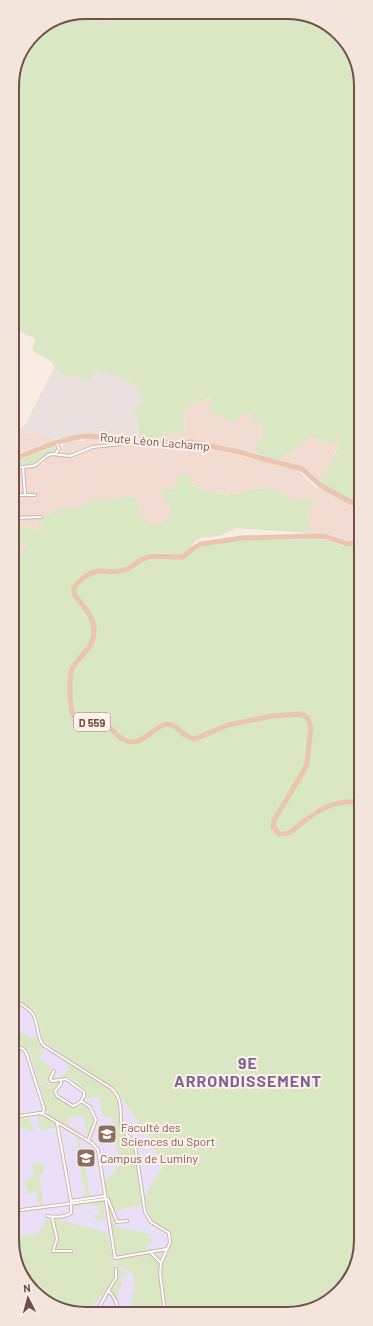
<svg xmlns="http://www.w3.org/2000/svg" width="373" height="1326" font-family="Barlow,sans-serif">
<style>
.residential{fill:#f2dcd2}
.industrial{fill:#eae1de}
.education{fill:#e9e0f7}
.green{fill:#dae7c3}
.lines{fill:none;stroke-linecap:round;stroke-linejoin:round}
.stream{stroke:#a0d4d0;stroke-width:1}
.street-casing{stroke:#cdb4ad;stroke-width:4}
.primary-casing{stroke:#d4cac9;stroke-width:5}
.street{stroke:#fff;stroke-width:2}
.primary{stroke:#f6c29f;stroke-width:3}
.labels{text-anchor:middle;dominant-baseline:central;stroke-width:4;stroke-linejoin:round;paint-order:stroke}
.shield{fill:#fef1e9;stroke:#9b807a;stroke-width:1}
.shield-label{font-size:11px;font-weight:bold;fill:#71504b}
.street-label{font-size:12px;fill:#71504b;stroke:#fef1e9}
.education-label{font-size:12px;fill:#785e54;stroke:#fef1e9;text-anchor:start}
.district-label{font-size:16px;font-weight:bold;letter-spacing:1px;fill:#7a6694;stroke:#fef1e9}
.rim{fill:none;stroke:#71504b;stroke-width:2}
</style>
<rect width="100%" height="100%" fill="#fbece3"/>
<path class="residential" d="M86,12H125L108,24L84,15L58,25L44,27L58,18Z
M214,396L241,413L251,415L263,423V440L257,449L255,453L225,446L196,441L165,440L164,432L184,434L185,407Z
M25,425L26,432L50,436L54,440L12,456V433Z
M311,437L333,445L337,442H341L334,453L331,462L320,482L302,467L279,460Z
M85,438L139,444L179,445L194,449L208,448L291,468L300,472L313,486L335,495L348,504L361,511V541L349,543L327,535L308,533L311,522L307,518L313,500L293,499L268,487L264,489L253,488L242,494L233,493L230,496L207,491L190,484V477L178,474L176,488L163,490L162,495L166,498L172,514L171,517L156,526L141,517L136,498L126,495L114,500H93L74,508L58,509L49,516L41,519L40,531L23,526L24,543L26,544L27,546L13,556L21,558L15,564L14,568L18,580L12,579V469L34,467L41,464H44V460L47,458L51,455H59L64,443L76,440L84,441Z"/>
<path class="industrial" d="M55,366L57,372L93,380L95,371L123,378L138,387L143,401L133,410L138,420L139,438L165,439V440H140L90,434L75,435L54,440L50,436L26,432L25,425Z"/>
<path class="education" d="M13,997L36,1012L40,1035L115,1089L148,1134L155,1151L164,1164L145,1196L151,1220L169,1232L172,1236V1244L165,1258L134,1275L136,1307L135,1313H71L34,1292L13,1250Z"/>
<path class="green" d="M125,12L152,16L153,13L306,14L342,37L360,76L361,506L320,482C327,469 334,455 341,442H337L333,445L311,437L279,460L255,453L257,449L255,448L254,445H256L257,441L263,440V423H255L251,415L241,413L237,421L222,417L210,412L213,396L185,407L184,434L165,432V439L139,438L138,420L133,410L143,401L138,387L123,378L95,371L92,381L57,372L53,363L32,350L35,339L17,330L12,331V81L34,34L44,27L58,25L84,15L108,24Z
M54,446L57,447L56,451C46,454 42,461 34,464C27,467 20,464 12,464V463Z
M178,473L190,477L191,485L206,491L229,496L232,493L242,494L253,488L264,489L268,487L293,499L314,500L307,518L311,522L308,533L236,528L220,536L201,538L195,541L185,554L183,555C174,556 164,552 155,553C141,555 134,564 122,568C115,570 107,569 100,569C90,569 78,578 73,586C70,601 94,611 93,632C92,649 77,655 70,668C67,675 68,684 68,692C69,731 80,716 106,727C114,730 124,738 132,743C147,741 152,732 165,726C178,725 181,740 196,741L229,727L272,718L301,715L308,721L310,727L306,762L304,768L272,819V828L276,834L283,836L292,832L320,811L336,805L361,803V1245L342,1289L297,1313H121V1309L133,1307L131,1296L132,1293H135L134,1275L130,1274L129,1271L117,1267L116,1260L150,1254L159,1261L161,1260L156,1253L164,1252L162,1260C169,1255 172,1244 172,1236L169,1232L151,1220L148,1211L145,1196L164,1164L155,1151L148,1134L115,1089L43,1041L36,1012L13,997L12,579H17C14,567 14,568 21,558L13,556L27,546L26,544L18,542V525L40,531L41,525H38L37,518L49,516L58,509L74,508L93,500H114L126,495L136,498L141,517L156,526L171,517C172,510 167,499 162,495L163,490L176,488Z
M315,539L327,540L343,546L361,545V800C344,800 327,801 313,811C303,818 294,830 283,832L276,829L275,824L278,815L307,770C311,760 311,749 312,739C313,730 315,719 306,714C296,708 236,720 224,725C214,728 205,734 195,737C181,735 180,721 164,722C150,729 138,747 121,735C115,731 113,724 105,722C78,716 72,723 72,691C72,684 71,675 74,669C80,656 94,650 96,634C98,610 75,601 76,588C91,565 104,577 123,573C132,570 139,562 148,559C160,556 172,560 184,559L197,549L203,545L245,540Z
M13,1023C16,1030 28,1041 36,1036L39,1043L44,1047L41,1050L43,1051L39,1059L52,1068L49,1072L51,1074L49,1080L39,1084L29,1050L27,1051L21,1046H13Z
M67,1062L109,1088L116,1095L120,1109L121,1129L134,1146L144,1213H143L141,1205L115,1211C112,1204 102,1187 106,1180C108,1177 113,1174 115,1171L116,1168L120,1167L112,1117H103L100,1097L87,1098L85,1090L74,1083L75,1081L68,1076C65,1079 56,1081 52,1079L53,1075L58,1078L62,1077V1074L64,1075L70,1068L66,1065Z
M50,1081L54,1083L59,1082L53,1092L54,1095L70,1107L83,1106L88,1109L95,1122L88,1139L84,1116H71C63,1124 74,1126 77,1131L48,1115L43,1102L45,1101L40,1086Z
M37,1114L42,1115L55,1123L56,1128L40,1130Z
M29,1115L34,1132L15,1126L16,1117Z
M77,1135L80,1137L81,1141H80L83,1165H85L89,1193L91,1194V1197L83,1198V1194L86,1193L84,1182L82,1184L81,1181L83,1179L80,1169Z
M43,1163L44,1173L39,1174L43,1204L45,1206H40V1204H38L37,1192L34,1191L30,1192V1194H27L25,1180L32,1179V1177H34L33,1167H31V1165Z
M100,1200L103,1202L106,1220C100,1221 96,1221 93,1215H98L100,1213V1207L90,1204L74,1207L73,1205Z
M109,1205L116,1227L150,1234L153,1243L147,1245V1251L117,1256L115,1254Z
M57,1219L107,1233L114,1261L92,1268L113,1262C117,1273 114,1286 103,1291L104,1294L91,1306L95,1310L94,1313H71L34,1292L13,1250V1234L19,1233L22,1237V1236L38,1233L40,1231V1228H44L45,1220Z
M117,1270L127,1273L128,1275L121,1276L122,1285L119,1288L117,1301L111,1290L118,1276Z"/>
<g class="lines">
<path class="stream" d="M21,1209L31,1208"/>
<g class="street-casing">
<path id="street" d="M56,443L58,446L59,449L56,453
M23,467L25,495
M12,468L33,466L37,464L48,455L52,454L70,456L93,447L120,444
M12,493L20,495H35
M12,518L41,517
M13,999C19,1003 29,1008 33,1014C39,1024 36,1035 43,1045L111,1088C124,1099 119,1113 122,1127C124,1135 133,1138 135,1145L145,1212L151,1222L169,1233L170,1243L167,1249L115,1258L98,1150L92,1143L43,1114L40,1113L13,1117
M13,1047L22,1048L26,1052L44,1108L43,1114
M54,1071L50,1079L52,1081L66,1079L84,1092V1096L81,1101L90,1107L96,1120L88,1141
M61,1080V1084L55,1091L57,1096L73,1106L76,1105L81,1101
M106,1199H108L117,1222L127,1221
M71,1201L105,1196
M13,1211L106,1199
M47,1216C55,1217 65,1218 71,1213V1201L57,1123
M52,1217L57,1239L53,1251H71
M151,1253L161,1263
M116,1269V1278L108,1291C115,1296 118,1305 118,1313
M96,1313L108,1291
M165,1313L160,1273L161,1263L167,1249"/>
</g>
<g class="primary-casing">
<path id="primary" d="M12,460C34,451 67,436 90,436L142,443L192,442L239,452L302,469L320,485L361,508
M361,542L347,544L327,537L313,536L242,538L201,544L195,547L183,557C169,558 156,553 143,559C136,562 131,568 124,570C105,576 100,563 80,581C75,585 73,588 74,594C83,607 95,616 94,633C93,650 78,656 72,669C69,675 70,683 70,690C70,723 74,718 103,724C111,726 113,732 120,737C138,751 149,731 165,724C178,723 182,738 195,739L228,725L272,716L301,714L308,718L311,727L307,763L305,769L274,820L273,827L279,834H285L290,832C315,813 326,800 361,802"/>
</g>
<use href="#street" class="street"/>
<use href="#primary" class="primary"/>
</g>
<defs>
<g id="university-square" transform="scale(1)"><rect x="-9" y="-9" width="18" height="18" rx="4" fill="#8d6e63" stroke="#fef1e9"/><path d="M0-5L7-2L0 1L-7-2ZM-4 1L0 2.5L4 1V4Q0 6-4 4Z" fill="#fff"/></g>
</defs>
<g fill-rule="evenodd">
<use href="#university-square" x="107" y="1134"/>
<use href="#university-square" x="86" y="1158"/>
</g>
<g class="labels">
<rect class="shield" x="74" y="713" width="36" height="18" rx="3"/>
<g class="shield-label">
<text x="92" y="722">D 559</text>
</g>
<g class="street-label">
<text transform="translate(155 441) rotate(5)">Route Léon Lachamp</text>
</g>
<g class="education-label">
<text x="121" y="1127">Faculté des<tspan x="121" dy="14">Sciences du Sport</tspan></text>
<text x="100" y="1158">Campus de Luminy</text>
</g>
<g class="district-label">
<text x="248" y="1062">9E<tspan x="248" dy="18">ARRONDISSEMENT</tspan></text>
</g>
</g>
<path d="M0 0H373V1326H0ZM86 19H287A67 67 0 0 1 354 86V1240A67 67 0 0 1 287 1307H86A67 67 0 0 1 19 1240V86A67 67 0 0 1 86 19Z" fill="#f3e4dc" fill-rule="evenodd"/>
<path class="rim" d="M86 19H287A67 67 0 0 1 354 86V1240A67 67 0 0 1 287 1307H86A67 67 0 0 1 19 1240V86A67 67 0 0 1 86 19Z"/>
<g transform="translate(28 1298) rotate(354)" stroke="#fef1e9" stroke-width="3" paint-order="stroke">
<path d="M0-3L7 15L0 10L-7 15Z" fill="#71504b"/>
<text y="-6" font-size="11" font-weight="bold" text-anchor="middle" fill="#71504b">N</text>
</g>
</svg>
